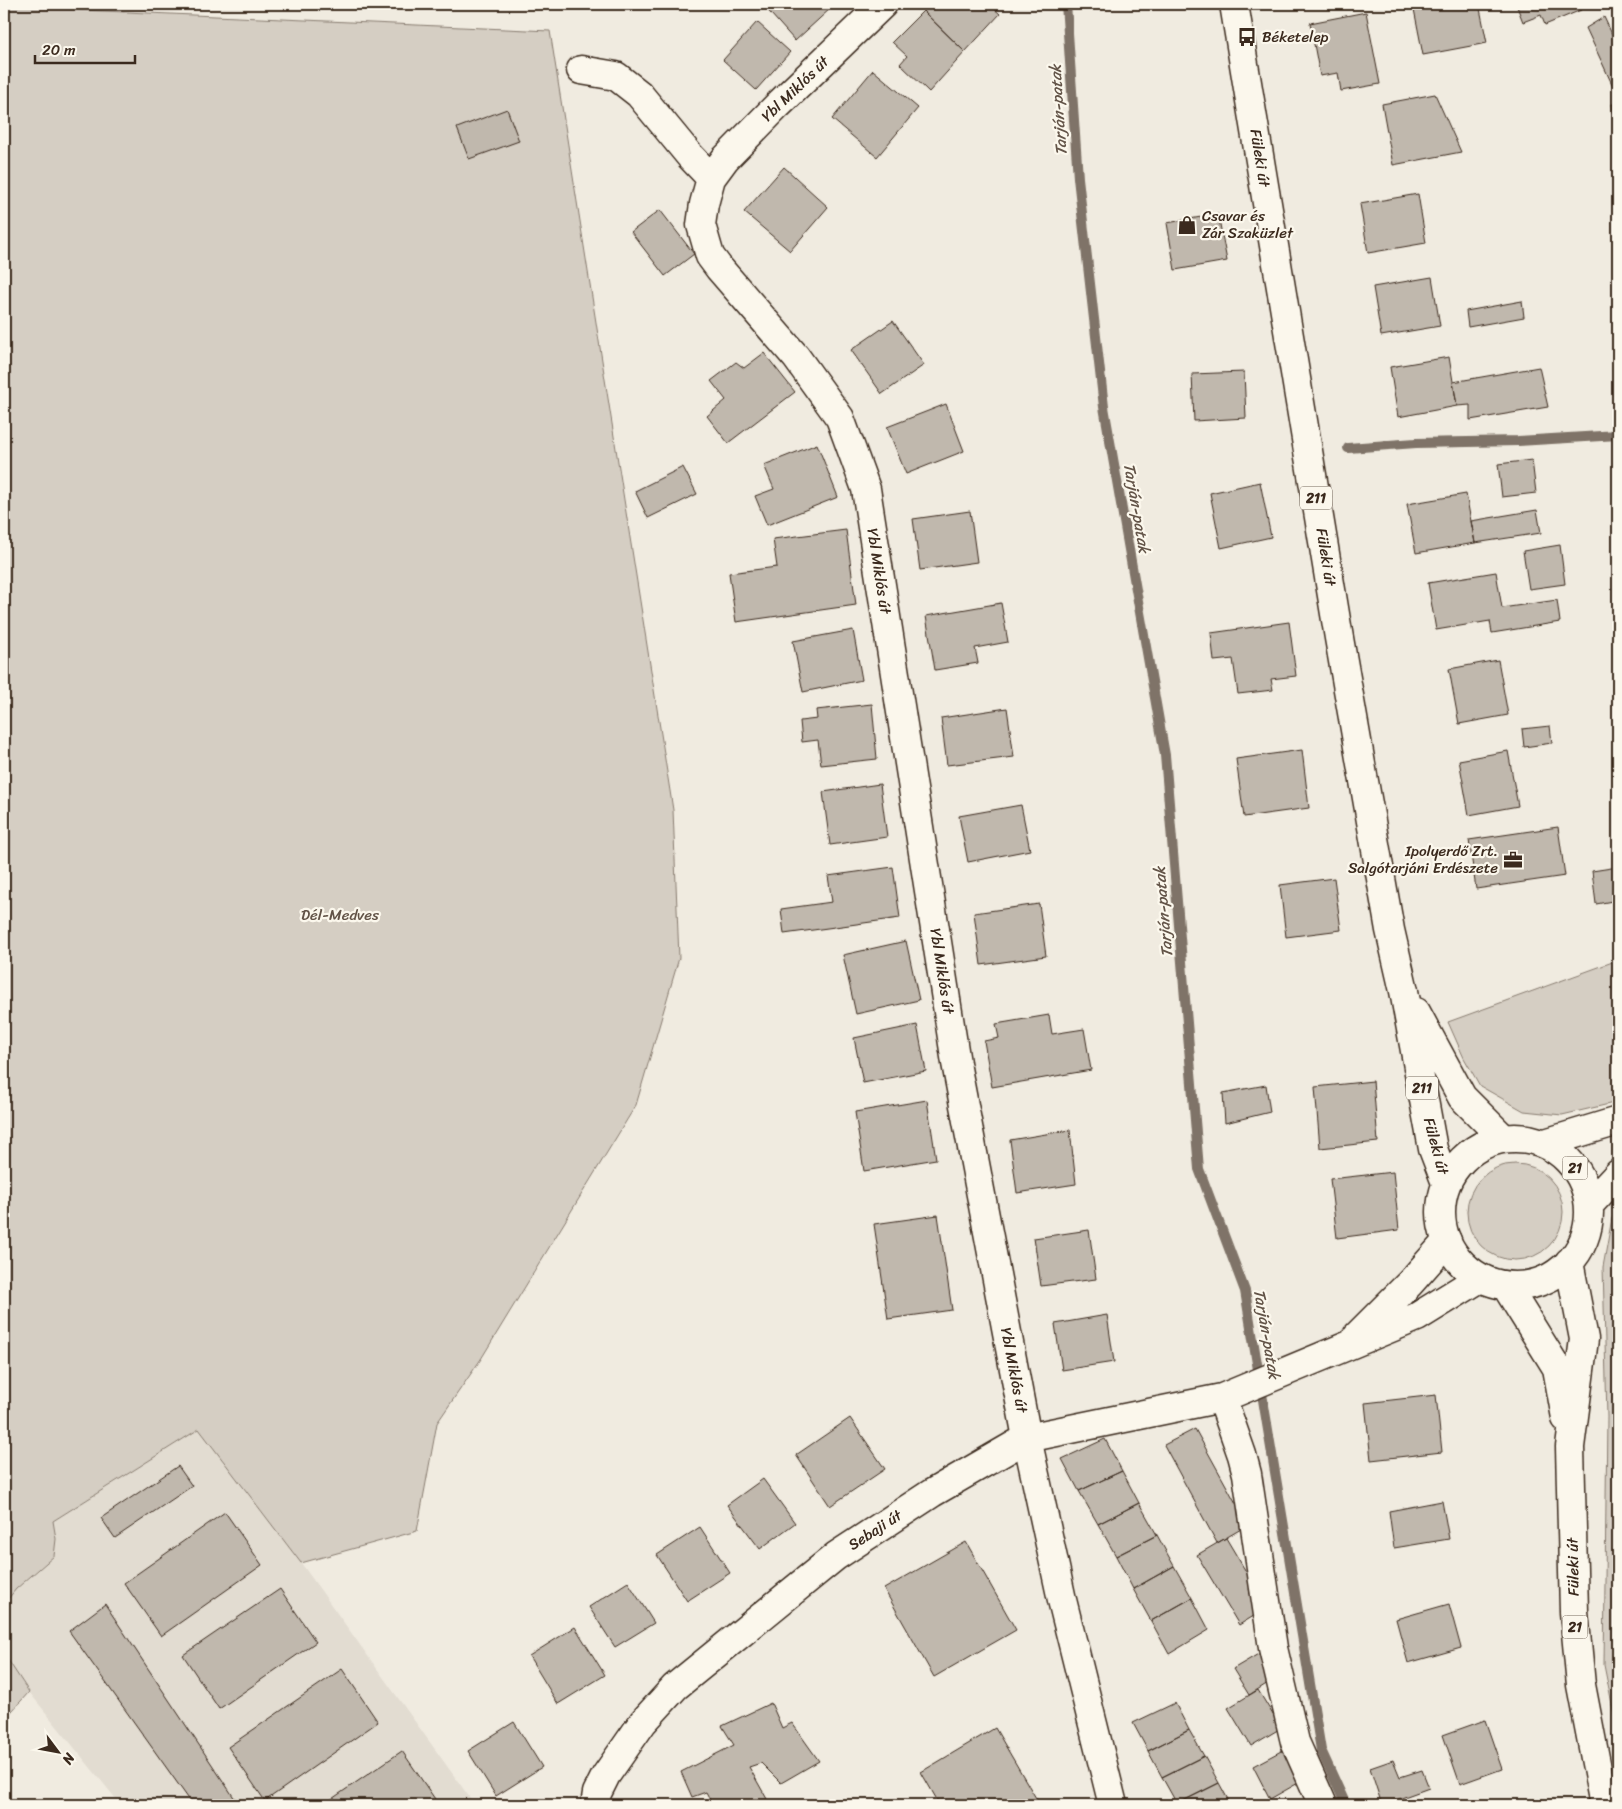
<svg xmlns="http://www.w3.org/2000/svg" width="1622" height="1809" font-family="Sriracha,sans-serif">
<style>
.built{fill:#e2dcd1}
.green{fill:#d5cec3;stroke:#887c70}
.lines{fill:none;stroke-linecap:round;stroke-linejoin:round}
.stream{stroke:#7f7367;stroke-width:10}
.building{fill:#c0b8ad;stroke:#3b2a1e}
.minor-casing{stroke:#3b2a1e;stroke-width:31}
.major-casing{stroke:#3b2a1e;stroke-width:31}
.minor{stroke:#fbf7ec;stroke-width:28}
.major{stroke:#fbf7ec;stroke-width:28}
.labels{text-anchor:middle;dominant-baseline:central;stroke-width:4.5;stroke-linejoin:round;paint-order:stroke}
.shield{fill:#fbf7ec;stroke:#75685c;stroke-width:1}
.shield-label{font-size:14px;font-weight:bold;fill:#3b2a1e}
.poi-label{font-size:15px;fill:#3b2a1e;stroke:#fbf7ec;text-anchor:start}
.street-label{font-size:15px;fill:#3b2a1e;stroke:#fbf7ec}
.park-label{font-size:15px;fill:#625347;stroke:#fbf7ec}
.water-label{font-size:16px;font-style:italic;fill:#635448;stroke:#fbf7ec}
</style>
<rect width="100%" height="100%" fill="#f0ebe0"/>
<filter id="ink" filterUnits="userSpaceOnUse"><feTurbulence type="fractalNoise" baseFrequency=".02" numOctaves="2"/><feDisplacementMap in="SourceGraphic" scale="10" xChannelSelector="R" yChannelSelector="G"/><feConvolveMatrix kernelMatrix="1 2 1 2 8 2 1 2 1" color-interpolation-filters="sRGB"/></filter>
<g filter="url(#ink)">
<path class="built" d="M199,1429L301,1563L475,1805H121L29,1692L4,1654V1604L16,1589L54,1556L56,1539L53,1521Z"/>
<path class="green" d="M4,4H26L81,10L550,31L673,810L679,958L636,1105L481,1359L437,1423L417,1531L301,1563L199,1429L53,1521L56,1539L54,1556L16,1589L4,1604Z
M1618,960V1102L1562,1115L1524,1111L1480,1086L1464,1058L1448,1022Z
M1467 1212a48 48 0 1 1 96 0a48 48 0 1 1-96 0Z
M1618,1211V1735L1604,1665L1607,1417L1603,1267L1612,1218Z
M4,1654L29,1692L4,1720Z"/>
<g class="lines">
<path class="stream" d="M1066,4L1078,178L1104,407L1165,755L1199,1169L1245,1291L1321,1750L1346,1805
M1348,448L1416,443L1518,441L1618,435"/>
</g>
<path class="building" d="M765,4H828L831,8L795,41L763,5Z
M930,4H989L1000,14L965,52L923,11Z
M1413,4H1479L1487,43L1423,55Z
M1516,4H1579L1581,10L1545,25L1541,15L1523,22Z
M923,11L965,52L929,92L900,64L907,56L892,42Z
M1366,12L1380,84L1341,91L1338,73L1320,76L1310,23Z
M1604,17L1618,47V97L1586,28Z
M757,22L790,52L756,90L723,60Z
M873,70L918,108L877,157L832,119Z
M1435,94L1461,152L1393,165L1382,104Z
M1612,104H1618V125L1615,126Z
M507,109L519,141L469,159L457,128Z
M784,167L828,207L790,251L744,212Z
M1418,194L1426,243L1368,253L1360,204Z
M660,210L694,254L665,276L631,232Z
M1218,214L1227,261L1175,270L1167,223Z
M1432,277L1440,326L1381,336L1373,287Z
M1522,301L1524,317L1468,327L1466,311Z
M893,321L924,365L882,394L851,350Z
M764,353L795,392L728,443L707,416L726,400L711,381L736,362L744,368Z
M1449,357L1457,406L1398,417L1390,367Z
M1539,367L1548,407L1470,420V405L1457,406L1453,382Z
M1244,372L1246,418L1194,421L1192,374Z
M946,404L964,451L906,474L887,427Z
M817,444L838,497L767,525L755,496L774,489L764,465Z
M1532,460L1536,493L1502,497L1498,464Z
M683,467L697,494L648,518L635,491Z
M1260,482L1271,537L1221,548L1210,493Z
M1466,494L1475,543L1416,553L1407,504Z
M1537,510L1541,533L1475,543L1471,521Z
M970,511L977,562L920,570L913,519Z
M846,530L856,605L736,622L729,573L777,567L773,539Z
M1560,545L1565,584L1529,589L1523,551Z
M1496,572L1502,608L1557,600L1560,622L1492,633L1490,621L1436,630L1428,583Z
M1001,603L1008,642L975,648L978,663L935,670L926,616Z
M1289,622L1296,676L1271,679L1273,690L1238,694L1233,659L1214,661L1211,633Z
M853,630L862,680L803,692L793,641Z
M1498,660L1508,715L1459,724L1449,669Z
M872,704L877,759L821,765L818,740L802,742L800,721L817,719L816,710Z
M1007,708L1014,757L947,765L941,718Z
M1550,726L1552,743L1524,747L1522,729Z
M1302,750L1309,808L1244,817L1236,759Z
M1508,751L1518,806L1469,815L1459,760Z
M880,784L887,837L830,845L823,792Z
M1021,805L1030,850L968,862L959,816Z
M1558,827L1565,876L1476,889L1469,840Z
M893,867L900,918L784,934L781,909L832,902L828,876Z
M1618,867V900L1596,904L1592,871Z
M1334,878L1341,930L1286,937L1280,885Z
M1039,904L1046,956L981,965L974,913Z
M906,941L919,1000L856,1014L843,955Z
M1049,1015L1052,1034L1084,1029L1091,1070L992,1087L984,1041L999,1038L996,1024Z
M917,1025L926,1071L863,1083L854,1038Z
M1373,1081L1378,1142L1320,1148L1315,1087Z
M1266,1085L1270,1112L1225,1123L1223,1093Z
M927,1100L936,1159L864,1171L855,1112Z
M1070,1130L1076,1184L1017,1193L1010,1140Z
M1393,1172L1399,1230L1337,1238L1330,1179Z
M938,1215L952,1310L888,1319L874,1224Z
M1089,1230L1096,1279L1041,1286L1034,1238Z
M1107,1315L1114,1362L1062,1370L1055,1324Z
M1436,1395L1442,1452L1371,1460L1365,1403Z
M850,1418L885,1469L830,1506L796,1455Z
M1195,1429L1248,1525L1217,1543L1164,1445Z
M1105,1439L1122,1471L1079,1491L1062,1459Z
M178,1466L192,1486L115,1538L101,1518Z
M1122,1471L1139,1503L1098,1524L1079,1491Z
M763,1479L795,1523L760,1549L727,1505Z
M1442,1501L1449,1539L1394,1548L1389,1511Z
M1139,1503L1157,1535L1116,1556L1098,1524Z
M225,1512L262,1565L161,1636L124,1583Z
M700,1527L730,1573L687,1601L657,1555Z
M1157,1535L1174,1566L1133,1589L1116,1556Z
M1226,1538L1254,1585L1249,1589L1262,1611L1239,1625L1197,1555Z
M966,1542L1016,1630L934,1677L884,1589Z
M1174,1566L1192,1598L1151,1621L1133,1589Z
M628,1582L654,1623L615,1647L589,1607Z
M280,1589L316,1642L219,1709L183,1655Z
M1192,1598L1209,1630L1169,1654L1151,1621Z
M105,1604L239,1805H193L69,1631Z
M1449,1604L1461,1648L1408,1663L1396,1619Z
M575,1627L605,1675L558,1704L529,1656Z
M1260,1653L1276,1678L1249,1695L1233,1669Z
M342,1669L378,1722L265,1801L228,1747Z
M1258,1690L1281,1728L1251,1746L1228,1708Z
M771,1703L782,1728L792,1723L819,1761L781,1783L761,1763L749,1767L767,1799L754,1805H713L706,1792L692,1797L681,1772L734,1745L722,1726Z
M1175,1703L1189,1730L1148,1751L1133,1723Z
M1485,1720L1502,1769L1460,1784L1443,1735Z
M514,1722L542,1767L496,1796L468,1751Z
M995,1728L1040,1805H940L921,1772Z
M1189,1730L1204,1756L1162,1777L1148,1751Z
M1283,1750L1300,1782L1270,1799L1253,1766Z
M402,1751L437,1802L432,1805H323Z
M1204,1756L1219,1783L1177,1804L1162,1777Z
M1393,1760L1400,1777L1422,1770L1429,1788L1382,1805L1370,1768Z
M1219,1783L1231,1805L1177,1804Z"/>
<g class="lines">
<g class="minor-casing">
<path id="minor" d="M883,4L777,106L725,159L711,178L704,204L701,225L710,256L719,268L796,357L840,418L866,489L956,1063L1027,1438L1062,1600L1113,1805
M581,70L616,76L639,94L690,156L711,178
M1357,1336L1410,1283L1447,1241
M1222,1398L1242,1455L1247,1474L1273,1648L1295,1742L1323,1805
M595,1805L597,1793L606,1775L643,1722L675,1687L836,1556L932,1493L1027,1438L1222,1398L1417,1317L1480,1278"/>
</g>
<g class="major-casing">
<path id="major" d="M1234,4L1339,638L1390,930L1404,991L1433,1149L1446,1183
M1416,1012L1462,1097L1503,1138
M1441 1212a74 74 0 1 1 148 0a74 74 0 1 1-148 0Z
M1545,1143L1618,1121
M1589,1205L1618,1174
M1569,1262L1584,1339L1570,1447L1574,1612L1581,1685L1604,1805
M1506,1286L1557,1368L1566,1418"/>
</g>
<use href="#minor" class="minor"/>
<use href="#major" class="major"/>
</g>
</g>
<defs>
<g id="bus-bare" transform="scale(1.5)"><path d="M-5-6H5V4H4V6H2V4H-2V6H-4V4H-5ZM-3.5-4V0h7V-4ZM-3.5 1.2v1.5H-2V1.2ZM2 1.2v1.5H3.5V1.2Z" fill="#3b2a1e" stroke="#fbf7ec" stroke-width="2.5" paint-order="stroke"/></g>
<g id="shop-bare" transform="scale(1.5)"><path d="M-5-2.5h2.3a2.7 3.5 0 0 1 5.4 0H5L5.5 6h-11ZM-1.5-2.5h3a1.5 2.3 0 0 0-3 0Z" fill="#3b2a1e" stroke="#fbf7ec" stroke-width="2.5" paint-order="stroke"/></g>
<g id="office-bare" transform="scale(1.5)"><path d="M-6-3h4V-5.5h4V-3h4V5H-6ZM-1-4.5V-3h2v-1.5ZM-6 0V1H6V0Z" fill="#3b2a1e" stroke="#fbf7ec" stroke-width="2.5" paint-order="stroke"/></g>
</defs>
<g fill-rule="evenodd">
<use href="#bus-bare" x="1247" y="37"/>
<use href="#shop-bare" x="1187" y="225"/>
<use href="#office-bare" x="1513" y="860"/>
</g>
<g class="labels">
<g class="shield">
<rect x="1300" y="486.5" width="32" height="23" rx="4"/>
<rect x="1406" y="1076.5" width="32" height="23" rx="4"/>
<rect x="1562.5" y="1156.5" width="25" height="23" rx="4"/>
<rect x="1562.5" y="1615.5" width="25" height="23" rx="4"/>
</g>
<g class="shield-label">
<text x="1316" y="498">211</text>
<text x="1422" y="1088">211</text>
<text x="1575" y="1168">21</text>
<text x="1575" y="1627">21</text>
</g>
<g class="poi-label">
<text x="1262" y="37">Béketelep</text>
<text x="1202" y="216">Csavar és<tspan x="1202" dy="17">Zár Szaküzlet</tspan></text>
<text x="1498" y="851" text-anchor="end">Ipolyerdő Zrt.<tspan x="1498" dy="17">Salgótarjáni Erdészete</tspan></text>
</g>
<g class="street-label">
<text transform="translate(795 89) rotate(-44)">Ybl Miklós út</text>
<text transform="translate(1260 158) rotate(81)">Füleki út</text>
<text transform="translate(1326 557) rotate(81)">Füleki út</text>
<text transform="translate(879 571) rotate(81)">Ybl Miklós út</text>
<text transform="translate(942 971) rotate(81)">Ybl Miklós út</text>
<text transform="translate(1436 1146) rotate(75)">Füleki út</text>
<text transform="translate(1014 1370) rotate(79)">Ybl Miklós út</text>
<text transform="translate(875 1530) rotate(-33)">Sebaji út</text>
<text transform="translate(1573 1567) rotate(-91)">Füleki út</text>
</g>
<g class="park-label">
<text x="340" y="915">Dél-Medves</text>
</g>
<g class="water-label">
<text transform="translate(1058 110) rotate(-94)">Tarján-patak</text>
<text transform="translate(1137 508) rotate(80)">Tarján-patak</text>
<text transform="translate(1163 912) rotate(-95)">Tarján-patak</text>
<text transform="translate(1267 1334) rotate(80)">Tarján-patak</text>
</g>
</g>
<rect width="1622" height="1809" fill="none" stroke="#fbf7ec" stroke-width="20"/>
<rect x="10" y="10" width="1602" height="1789" fill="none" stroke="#3b2a1e" stroke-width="2" filter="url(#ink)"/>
<g transform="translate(58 1752) rotate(122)" stroke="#fbf7ec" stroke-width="4" paint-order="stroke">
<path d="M0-4L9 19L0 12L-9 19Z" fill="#3b2a1e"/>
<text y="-8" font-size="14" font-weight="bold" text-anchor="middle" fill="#3b2a1e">N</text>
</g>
<path d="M35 55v8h100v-8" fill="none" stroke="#3b2a1e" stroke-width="2.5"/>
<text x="42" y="55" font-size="15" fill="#3b2a1e" stroke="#fbf7ec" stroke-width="4" paint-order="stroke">20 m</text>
</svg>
